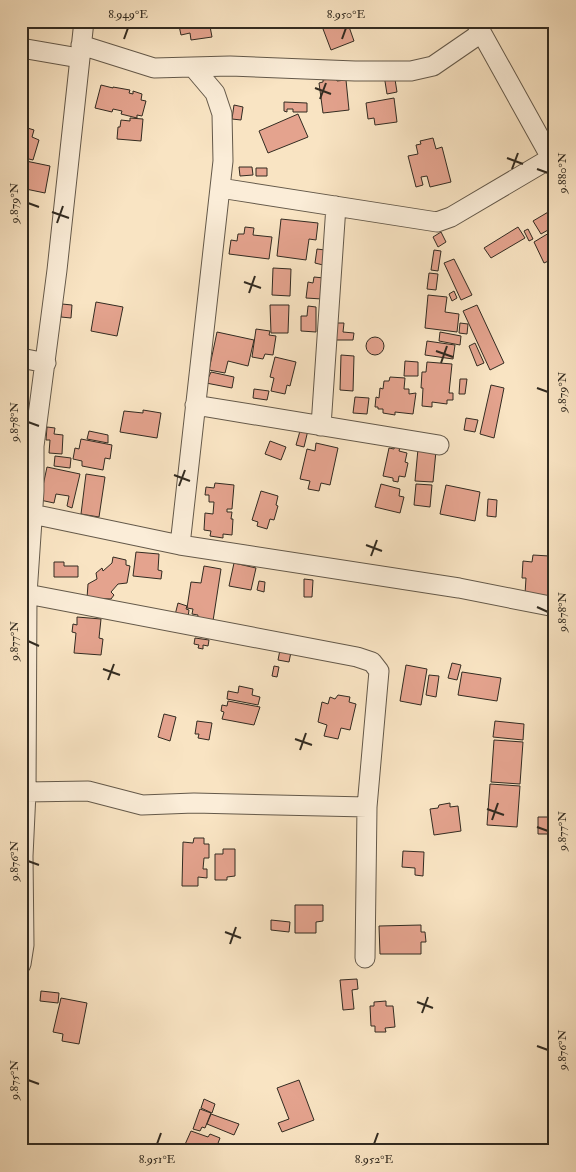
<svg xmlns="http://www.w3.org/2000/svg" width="576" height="1172" font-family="'IM FELL Double Pica',serif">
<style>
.building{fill:#e4a38e;stroke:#322b21}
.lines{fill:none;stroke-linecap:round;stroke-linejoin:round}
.minor-casing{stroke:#64594a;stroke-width:21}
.minor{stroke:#fbedd8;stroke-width:19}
.ticks{fill:none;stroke:#322b21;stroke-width:2}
.neatline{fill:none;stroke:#322b21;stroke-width:2}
.ticks-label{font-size:12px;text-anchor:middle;fill:#322b21}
</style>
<rect width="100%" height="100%" fill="#f9e4c3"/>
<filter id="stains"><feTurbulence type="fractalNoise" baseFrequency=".004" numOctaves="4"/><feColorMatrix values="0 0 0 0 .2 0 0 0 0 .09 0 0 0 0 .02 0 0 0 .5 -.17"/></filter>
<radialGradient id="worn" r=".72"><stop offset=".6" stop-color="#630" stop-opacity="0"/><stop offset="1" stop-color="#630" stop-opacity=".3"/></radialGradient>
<path class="building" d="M178,21H209L212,37L191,40L190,33L181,35Z
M320,21H347L354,41L331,50Z
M394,73L397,92L387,94L384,75Z
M336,78L337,81L346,80L349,110L323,113L319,83L323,82V80Z
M101,85L113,88V87L130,90L129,93L133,94V91L142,94L141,100L146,101L142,116L137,115V118L121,114L122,111L113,109L112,112L95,108Z
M394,98L397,122L375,125L374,118L368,119L366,103Z
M284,102L307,103V112H293V109H287V112L284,111Z
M234,105L243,107L241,120L232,119Z
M298,114L308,137L268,153L259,131Z
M130,118L143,119L141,141L117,139L118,127H120L121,120L130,121Z
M21,126L34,130L32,137L39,140L33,160L21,157Z
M433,138L436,149L442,147L451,182L430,187L427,176L421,177L423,185L416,187L408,156L418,154L416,145L421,144L420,141Z
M21,160L50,166L45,193L21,188Z
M239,167H252L253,175L240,176Z
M256,168H267V176H256Z
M555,208V226L541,234L533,221Z
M281,219L318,223L316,240L309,239L306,260L277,256Z
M245,227L254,228L253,235L272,237L269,259L229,254L231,240L237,241L238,234H244Z
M518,227L525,238L491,258L484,248Z
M528,229L533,239L529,241L524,231Z
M554,230L555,258L544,263L534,242Z
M441,232L446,242L438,247L433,237Z
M317,249L325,250L323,265L315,263Z
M434,250L441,251L438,271L431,270Z
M454,259L472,295L461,300L444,263Z
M273,268L291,269L290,296L272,295Z
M429,273L438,274L436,290L427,289Z
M314,277L324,278L322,299L306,298L308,282L313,283Z
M454,291L457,298L452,301L449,294Z
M428,295L447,297L445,312L459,314L457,332L425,328Z
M96,302L123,307L117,336L91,331Z
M62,304L72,305L71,318L61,317Z
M270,305H289L288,333H271Z
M477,305L504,363L490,370L463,311Z
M308,306L316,307V332L301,331V316H307Z
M335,323H344L343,332L354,333L353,340H335Z
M460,323L468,324L467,334L459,333Z
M256,329L270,331L269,335L276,336L273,355L265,354L263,359L252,357Z
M217,332L254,340L248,366L228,361L225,373L209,370Z
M440,332L461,336L460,345L439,341Z
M366 346a9 9 0 1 1 18 0a9 9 0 1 1-18 0Z
M427,341L455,345L453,359L425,355Z
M475,343L484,363L477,366L469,346Z
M341,355L354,356L353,391L340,390Z
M275,357L296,362L290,386L287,385L285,394L271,391L274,378L270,377Z
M405,361L418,362V376H404Z
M427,362L452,364L449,393H453V400H447V404L432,402V407L422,406L423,388H421L422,372H426Z
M211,372L234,377L232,388L206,383Z
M390,377L405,378L404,389H409V394L416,393L413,414L395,412V415L383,413V409H378V407H375L376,397L379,398L380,388L383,389L384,381H389Z
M460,379H467L465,394H459Z
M491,385L504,388L494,438L480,434Z
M254,389L269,391L267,400L253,398Z
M355,397L369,398L367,414L353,413Z
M143,410L161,413L157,438L120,432L124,411L143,413Z
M466,418L478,420L475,432L464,430Z
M302,424L309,426L304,447L296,445Z
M47,427L55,428L54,434L63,435L62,454L49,453L50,440H46Z
M89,431L108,435V443L87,439Z
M81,439L112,445L110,459L105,458L103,470L82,466V461L73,459L75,448L79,449Z
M270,441L286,447L281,460L265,454Z
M316,443L338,448L330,485L321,483L319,491L308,489L310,481L300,479L307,449L315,451Z
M395,446L400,447L399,451L407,453L405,462L408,463L405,477L399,476L398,482L393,481V478L383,476L389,448L394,449Z
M418,449L436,451L433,482L415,481Z
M55,456L71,458L70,468L54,466Z
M47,467L80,474L72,508L67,506L69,496L56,494L54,503L40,500Z
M86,474L105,477L99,517L81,514Z
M215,483L234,485L232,509H227V512H232L231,519H233L232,535L223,534V538L210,536L211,531L204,530L205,513L213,514L214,502H209V495H205L206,487L214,488Z
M381,484L400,489L399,496L404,497L400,513L375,507Z
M416,484L432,485L430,507L414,505Z
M446,485L480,492L475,521L440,514Z
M261,491L278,496L276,505L278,506L274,520L270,519L267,529L257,526L258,522L252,520Z
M488,499L497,500L496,517L487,516Z
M136,552L159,554L158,570L162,571L161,579L133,576Z
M533,555L549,556V561L555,562V587L553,596L525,594L526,578H522L523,561L532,562Z
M113,557L126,560V565L130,566L127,583L118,584L111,592L114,595L111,599L87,598L88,584L97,579L96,573L102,568L103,571L112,563Z
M54,562H64V566H78V577H54Z
M234,563L256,568L251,590L229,586Z
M204,566L221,569L213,621L197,619L198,615L192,614L193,609L187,608L191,582L201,583Z
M304,579L313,580L312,597H304Z
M259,581L265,582L264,592L257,590Z
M178,603L187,606L186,609L189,610L188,617L175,615Z
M77,617L101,619L99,638L103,639L101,655L74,653L76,633L72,632L73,624L77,625Z
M195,638L209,640L208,646L203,645V649L198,648L199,645L194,644Z
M280,650L291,652L289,662L278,660Z
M452,663L461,665L457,680L448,678Z
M406,665L427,669L421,705L400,701Z
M274,666L279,667L277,677L272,676Z
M462,672L501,678L497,701L458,695Z
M429,675L439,676L436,697L426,695Z
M239,686L253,689L252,695L260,697L258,705L227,699L228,691L238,693Z
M338,695L350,697L349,702L356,704L350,730L341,728L338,739L324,736L327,725L318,722L322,702L328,704L330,697L335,699Z
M228,701L260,707L254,725L222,719L224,712L221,711L222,705L227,706Z
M164,714L176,717L170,741L158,737Z
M197,721L212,723L209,740L198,738L199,734H195Z
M495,721L524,724L523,740L493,737Z
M494,740L523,742L520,784L491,782Z
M490,784L520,786L517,827L487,825Z
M450,803V807L458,806L461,831L434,835L430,809L438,808L439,805Z
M538,817H549V822L555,821V834H538Z
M194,838H204V844H209V858H204L203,869H207V878L198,877V886H182L183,842L193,843Z
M223,849H235V876L227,877V880H215V854H223Z
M403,851L424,852L423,876L415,875V868L402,867Z
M295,905H323V921L316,922V933H295Z
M271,920L290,922L289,932L271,930Z
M421,925V932H425L426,942H421V954H380L379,926Z
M357,979L358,989L352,990L354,1009L343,1010L340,980Z
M41,991L59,993L58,1003L40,1001Z
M61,998L87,1003L79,1044L62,1041L63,1034L53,1032Z
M386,1001V1006H393L395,1027L385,1028L386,1032H375V1026H371L370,1006H374V1002Z
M299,1080L314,1120L282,1132L278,1123L289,1119L277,1088Z
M204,1099L215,1104L212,1113L201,1108Z
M200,1109L211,1113L205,1128L202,1127L200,1131L193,1129Z
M211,1114L239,1124L234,1135L207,1124Z
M191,1131L208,1137L210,1134L220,1138L215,1151H188L183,1149Z"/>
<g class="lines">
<g class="minor-casing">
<path id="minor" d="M475,21L555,165
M81,45L154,68L230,66L355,71H411L433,66L481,33
M21,48L79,58
M220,188L437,222L451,217L551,158
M21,358L46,363
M195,405L439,445
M321,426L336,206
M32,514L180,545L459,588L555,607
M180,545L223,161L222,114L215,93L193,67
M27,594L357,657L372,662L379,671L367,807L365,958
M26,792L88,791L142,805L194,803L367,807
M21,964L24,945L23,856L26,792L27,594L34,491V446L57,270L84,21"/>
</g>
<use href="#minor" class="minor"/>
</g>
<path class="ticks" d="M124,39L128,28M342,39L346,28M315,88L331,94M320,99L326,83M507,158L523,164M512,169L518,153M537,169L548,173M28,203L39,207M52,212L69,218M57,223L63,206M244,282L261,288M249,293L255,276M436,351L453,357M441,363L447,346M537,388L548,392M28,422L39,426M174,475L190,481M179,486L185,470M366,545L382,551M371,556L377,540M537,607L548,612M28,641L39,646M103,669L120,675M108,680L114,664M295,739L312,745M300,750L306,733M487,809L504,815M492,820L498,803M537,827L548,831M28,861L39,865M225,932L241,938M230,944L236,927M417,1002L433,1008M422,1013L428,997M537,1046L548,1050M28,1080L39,1084M157,1144L161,1133M374,1144L378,1133"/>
<rect width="576" height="1172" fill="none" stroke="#f9e4c3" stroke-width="55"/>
<rect x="28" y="28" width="520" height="1116" class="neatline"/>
<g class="ticks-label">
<text x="128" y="18">8.949°E</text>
<text x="346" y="18">8.950°E</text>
<text transform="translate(562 173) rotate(-90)" y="4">9.880°N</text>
<text transform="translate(14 203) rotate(-90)" y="4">9.879°N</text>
<text transform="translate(562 392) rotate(-90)" y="4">9.879°N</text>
<text transform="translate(14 422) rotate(-90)" y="4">9.878°N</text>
<text transform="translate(562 612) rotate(-90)" y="4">9.878°N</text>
<text transform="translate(14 641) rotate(-90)" y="4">9.877°N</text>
<text transform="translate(562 831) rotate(-90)" y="4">9.877°N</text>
<text transform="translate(14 861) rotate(-90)" y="4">9.876°N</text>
<text transform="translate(562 1050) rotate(-90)" y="4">9.876°N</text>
<text transform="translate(14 1080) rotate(-90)" y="4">9.875°N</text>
<text x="157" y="1163">8.951°E</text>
<text x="374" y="1163">8.952°E</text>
</g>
<rect width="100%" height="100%" filter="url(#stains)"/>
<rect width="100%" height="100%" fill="url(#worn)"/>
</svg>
